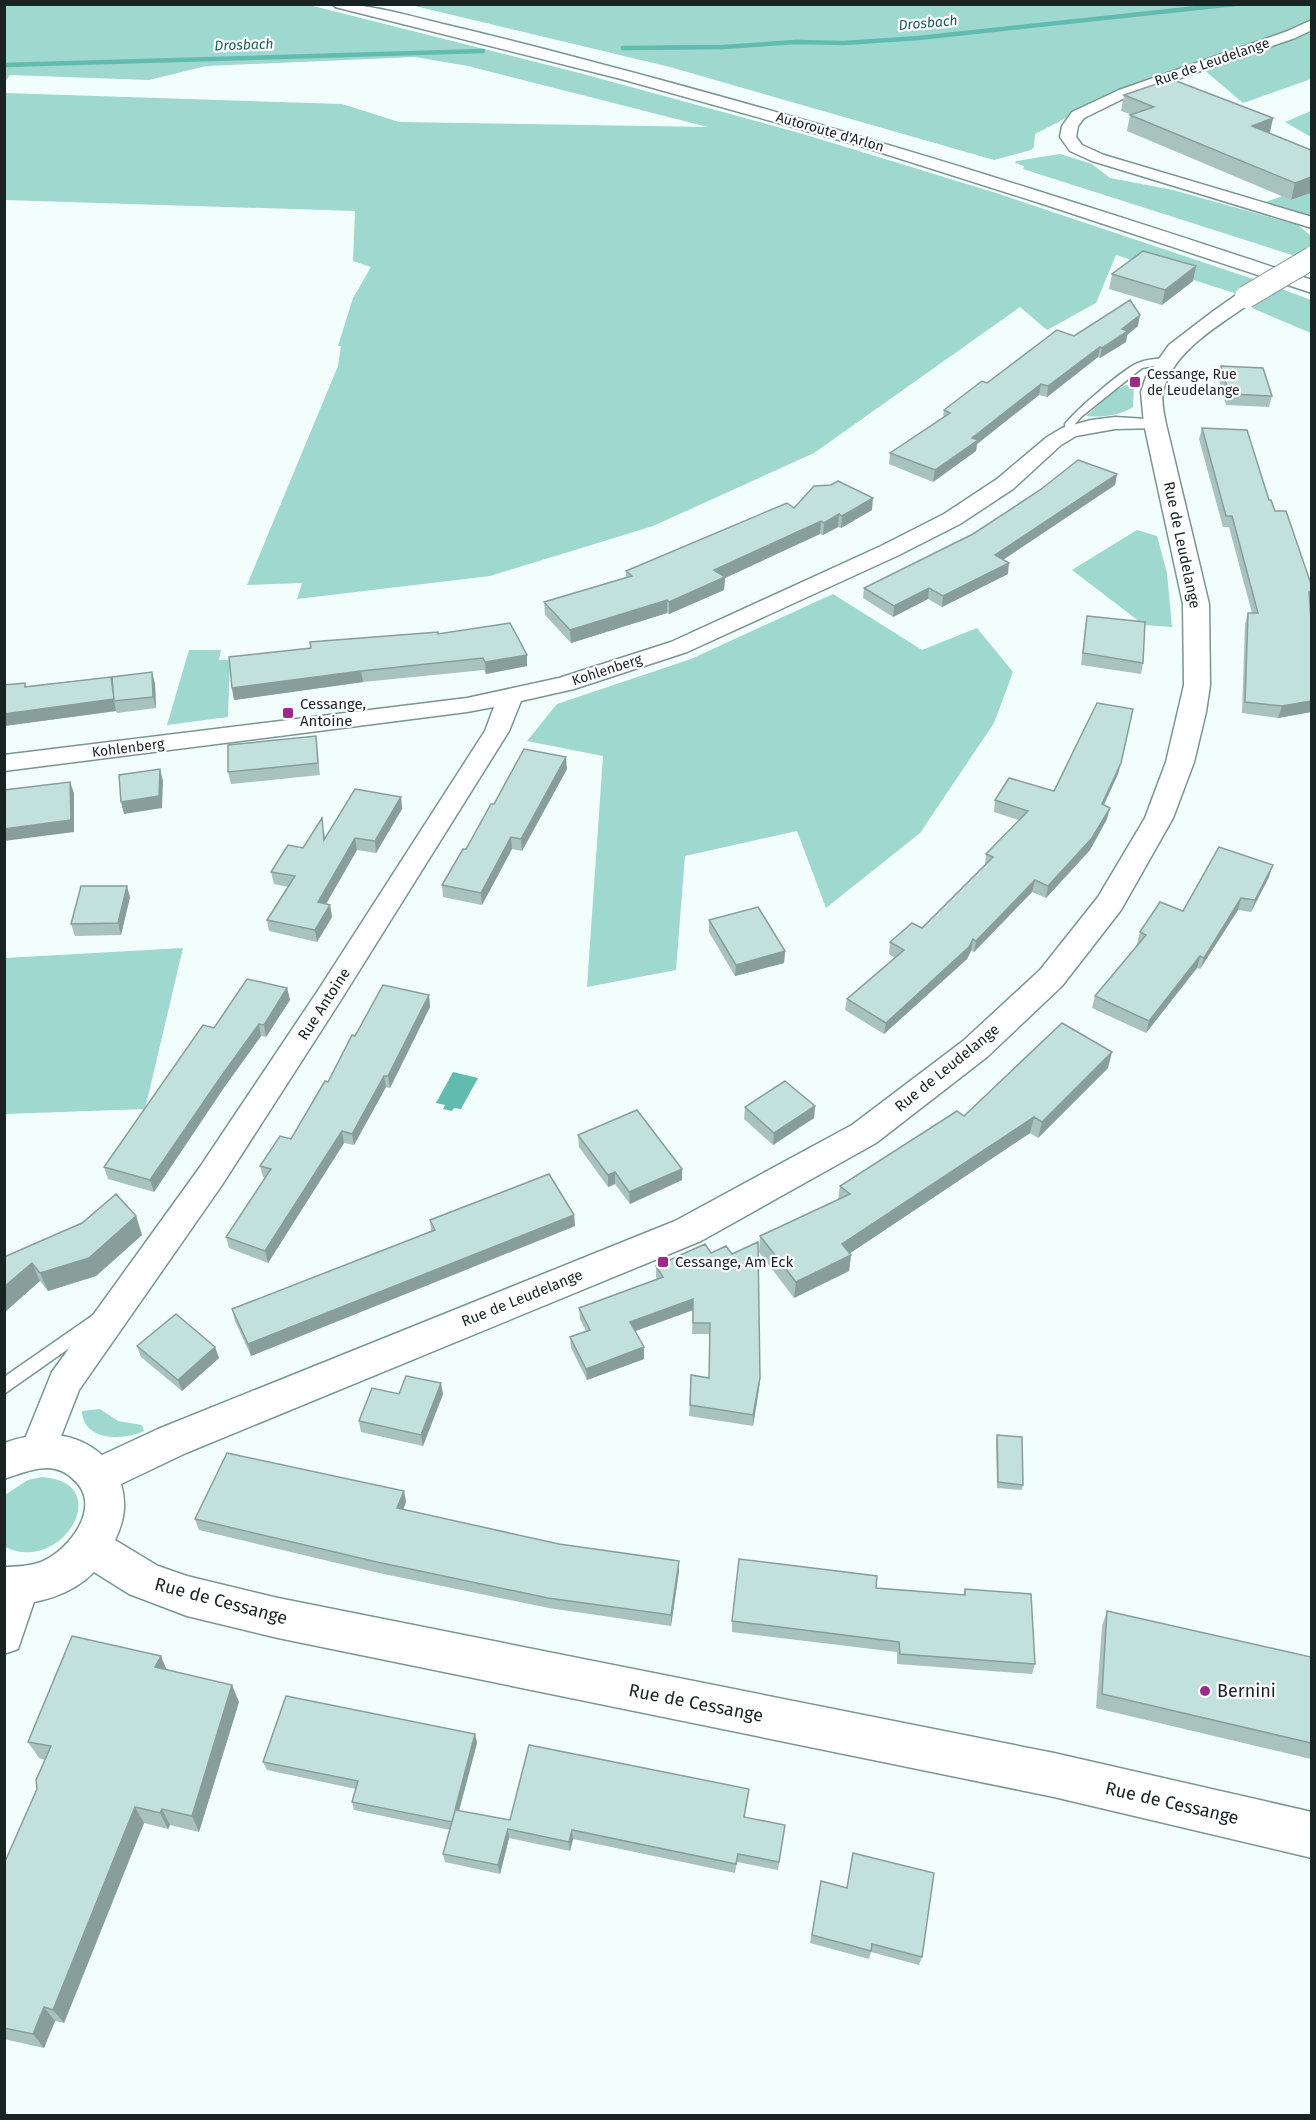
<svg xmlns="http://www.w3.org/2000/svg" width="1316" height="2120" font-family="'Fira Sans',sans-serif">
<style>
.green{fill:#9ed8ce}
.water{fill:#62bbaf}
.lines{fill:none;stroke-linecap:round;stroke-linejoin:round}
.stream{stroke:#62bbaf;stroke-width:4.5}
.lane-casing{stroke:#799590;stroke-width:3}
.street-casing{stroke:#799590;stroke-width:3}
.secondary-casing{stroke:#799590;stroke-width:3}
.highway-casing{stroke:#799590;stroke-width:3}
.lane{fill:#fff;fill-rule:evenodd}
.street{fill:#fff;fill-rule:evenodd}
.secondary{fill:#fff;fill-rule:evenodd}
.highway{fill:#fff;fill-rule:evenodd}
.secondary-bridge-casing{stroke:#799590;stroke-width:24;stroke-linecap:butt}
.secondary-bridge{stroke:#fff;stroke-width:22}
.wall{fill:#a8c2bd}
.shaded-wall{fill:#889e9a}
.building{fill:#c3e1dc;stroke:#889e9a;stroke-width:1.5}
.poi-dot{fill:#992b8b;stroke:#fff;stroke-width:2}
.labels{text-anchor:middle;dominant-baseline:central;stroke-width:4.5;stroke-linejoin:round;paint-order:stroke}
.far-water-label{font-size:14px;font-style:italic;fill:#186159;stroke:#fff}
.far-street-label{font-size:14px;fill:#182422;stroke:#fff}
.far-poi-label{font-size:14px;fill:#182422;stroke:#fff;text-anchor:start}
.street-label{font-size:15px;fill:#182422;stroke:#fff}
.poi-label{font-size:15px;fill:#182422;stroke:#fff;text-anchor:start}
.near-street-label{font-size:18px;fill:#182422;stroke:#fff}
.near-poi-label{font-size:18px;fill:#182422;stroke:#fff;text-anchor:start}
</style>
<rect width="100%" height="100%" fill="#f2fefc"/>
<path class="green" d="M1311,4L1312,20L1288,33L1117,92L1035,134L1034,147L1031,150L994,160L670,67L411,5Z
M4,5L313,6L583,74L803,134L993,192L1268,284L1311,300V333L1252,308L1259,301L1116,255L1096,303L1047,330L1020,307L814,453L653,526L490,576L297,599L302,583L247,585L338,366L341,346H338L353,298L371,267L353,261L355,211L5,200V93L342,104L399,122L708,127L468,66L415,57L206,66L149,80L10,75L5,82Z
M1311,31V79L1243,103L1203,69Z
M1311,111V137L1285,122Z
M1060,154L1092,164L1110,178L1173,190L1298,225L1311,236V261L1023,169L1024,166L1015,163L1016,161Z
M1311,193V216L1263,203L1282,196L1291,200Z
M1126,385H1134L1133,407C1122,415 1099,418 1086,416L1115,391Z
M1137,530L1157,536L1167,573L1172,627L1144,625L1072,570Z
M833,594L922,650L977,628L1013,672L994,723L920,833L826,908L797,831L685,856L676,970L587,987L603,756L527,741L557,704L691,659Z
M189,650H221L219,660H230L228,717L167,725Z
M183,948L145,1109L5,1114V958Z
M100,1409L118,1421L142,1425L144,1431C123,1441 83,1441 82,1411Z
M42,1477C117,1482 62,1575 5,1547V1495L28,1480Z"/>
<path class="water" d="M453,1072L478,1078L461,1109L454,1108L452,1111L443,1109L445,1105L436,1103Z"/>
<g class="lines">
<path class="stream" d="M623,48L723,47L796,42L844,43L919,38L1234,4
M4,65L483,51"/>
<g class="lane-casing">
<path id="lane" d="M1166,358L1171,361L1169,363L1142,368L1081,417L1075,424L1073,434H1065V424C1075,411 1123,369 1138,363C1147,359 1156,359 1166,358Z
M99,1311L105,1313L107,1318L105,1323L4,1394V1377Z"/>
</g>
<g class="street-casing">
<path id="street" d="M1312,20V30L1295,38L1129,96L1084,118L1078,126L1076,137L1082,145L1104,155L1312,217V228L1092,161L1070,151L1060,137L1062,126L1072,112L1119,90L1285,32Z
M1115,417L1162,420L1165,424L1162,428L1115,429L1076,436L1061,445L1013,489L960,524L897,556L687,652L574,689L521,701L509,731L339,1003L222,1185L79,1390L51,1462L38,1467L25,1462L20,1451L52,1372L200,1167L319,989L485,731L494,707L467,712L4,771V755L467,698L559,678L671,642L881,546L944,514L997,479L1047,437L1062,428L1091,420Z
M20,1569L33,1575L39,1587L18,1649L4,1654V1579L7,1575Z"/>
</g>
<g class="secondary-casing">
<path id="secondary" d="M1246,291L1253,293L1256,297L1253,301C1221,325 1173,349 1163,392C1161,402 1164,414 1166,424L1209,604L1210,685L1206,712L1194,762L1173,818L1121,910L1062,986L987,1057L876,1143L701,1241L186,1453L121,1484C127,1505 124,1521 115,1540L158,1566L187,1576L278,1598L1054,1753L1312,1812V1858L1054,1797L278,1638L187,1616L129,1594L94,1572C72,1595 36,1605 4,1605V1567C16,1567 30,1566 41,1562C70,1550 104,1505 73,1479C66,1472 59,1469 49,1468C32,1468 19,1474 4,1479V1443C38,1431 74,1430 102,1455L158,1429L675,1221L852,1125L963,1041L1040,970L1098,897L1145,818L1166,762L1184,685L1183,604L1144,424L1141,392L1146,377L1169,345L1212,312L1239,293Z"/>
</g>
<g class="highway-casing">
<path id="highway" d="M333,4C371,4 406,15 443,24C494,36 546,49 597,63C838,126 1075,201 1312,280V293L1049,206L857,145L621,79L335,7Z"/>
</g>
<use href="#lane" class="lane"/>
<use href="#street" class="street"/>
<use href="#secondary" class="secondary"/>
<use href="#highway" class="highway"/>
<g class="secondary-bridge-casing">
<path id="secondary-bridge" d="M1246,297L1312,258"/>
</g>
<use href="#secondary-bridge" class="secondary-bridge"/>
</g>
<path class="wall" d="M1124,95L1273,118L1270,133L1311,150L1291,200L1127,131L1130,115V114L1121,111Z
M1196,266L1193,281L1162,305L1109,289L1112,274Z
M1138,326L1127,335L1126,342L1100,358L1098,357L1047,397L1039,395L977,444L976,451L933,482L889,464L890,453L943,417L944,410L1074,336Z
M1221,366L1272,396L1269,407L1226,405L1218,377Z
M1202,428L1269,500L1311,584V601L1310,603L1311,712L1278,718L1242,713L1245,624L1248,613H1252L1229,527H1223L1199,439Z
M1117,474L1115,485L1003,559L1008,574L942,607L928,599L893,617L863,598L864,588Z
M794,508L872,510L841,528L838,527L823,535L820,534L725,578L724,590L669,614L667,613L571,643L545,615L544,602L626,577V571Z
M1087,616L1143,663L1141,674L1081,665L1085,628Z
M438,634L527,655V666L486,674L484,670L363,682L234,700L232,688Z
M152,672L155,684L156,708L117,713L116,711L4,726L25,683L26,686L111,677L113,683Z
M1133,709L1118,774L1104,805L1107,819L1090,850L1046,898L1032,892L974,952L971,951L967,959L884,1034L845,1010L847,999L895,958L889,954L890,942L922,928L985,866L986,854L1019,820L994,812L995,800L1054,791Z
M317,748L320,775L231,784L228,772Z
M567,769L522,851L512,849L482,905L443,897L442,885L466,849L494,804Z
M401,797L402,809L376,853L357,850L326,904L330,905L332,917L317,942L269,931L267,920L288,887L274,884L271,872L303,848L324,830L325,838Z
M1269,877L1251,912L1238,910L1200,969L1197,968L1146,1033L1092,1008L1095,996L1138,945L1137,944L1140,932L1183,911Z
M130,897L121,935L75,936L71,924Z
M709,920L785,951L784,963L735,976L709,932Z
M287,988L290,1000L266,1037L261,1036L223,1089L154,1192L108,1179L104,1167L214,1028Z
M429,995L430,1007L390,1088L386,1087L354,1145L344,1143L268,1263L229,1248L226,1237L265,1178L263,1177L260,1166L291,1139L328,1082L355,1036Z
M1108,1068L1038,1138L1030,1133L850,1253L851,1255L849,1271L794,1298L759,1252L760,1236L838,1200L840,1186L964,1116Z
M815,1106L814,1118L773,1145L744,1119L745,1107Z
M578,1135L682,1180L630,1204L615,1184L608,1187L579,1147Z
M574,1215L575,1226L251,1356L235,1321L232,1309L431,1231L430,1220Z
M136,1216L142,1235L96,1276L48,1291L40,1281L4,1257Z
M705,1244L760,1378L759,1389L753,1426L689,1416L691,1375L709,1378V1334H692L693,1310L635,1331L644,1359L587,1380L571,1348L570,1337L586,1331L580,1319L579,1308L657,1280L656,1277V1266Z
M137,1346L215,1347L219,1358L182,1391L141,1357Z
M399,1394H443L423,1446L361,1432L359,1421Z
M997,1435L1023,1485L1022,1490L997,1488L996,1440Z
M404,1491L406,1502L403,1509L559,1544L679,1561V1571L671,1626L549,1608L379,1573L199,1530L195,1519Z
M876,1588L963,1595L965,1589L1035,1664L1032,1674L897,1664V1652L732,1632V1621Z
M1107,1611L1311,1657V1759L1096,1708L1102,1626Z
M167,1670L239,1702L199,1832L170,1825L168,1829L144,1823L64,2023L55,2021L44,2048L4,2039V1864L37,1789L45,1760L39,1758L28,1742Z
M475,1734L477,1743L459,1811L510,1820L749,1789L744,1817L785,1825L778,1870L737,1862L735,1873L573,1839L570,1851L509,1838L500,1874L445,1862L443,1854L450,1830L354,1810L352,1802L356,1789L267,1770L263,1762Z
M821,1881L922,1957L919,1965L871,1952L869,1959L810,1943Z"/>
<path class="shaded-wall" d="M1273,118L1269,135L1252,126Z
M1311,177V193L1291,200L1295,183Z
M1196,266L1193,281L1162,305L1165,290Z
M1140,315L1138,326L1127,335L1126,342L1100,358L1102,348L1122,329Z
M1100,347L1098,357L1047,397L1048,386Z
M1041,384L1039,395L977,444L976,451L933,482L935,470L972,438Z
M1117,474L1115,485L994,566L995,555Z
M873,498L872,510L841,528L842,516Z
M839,514L838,527L823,535L824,523Z
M821,521L820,534L725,578L724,590L669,614V602L714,570Z
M1009,563L1008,574L942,607L943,596Z
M929,588L928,599L893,617L894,606Z
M667,600V613L571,643L570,630Z
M527,655V666L486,674L485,662Z
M361,671L363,682L234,700L232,688Z
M152,672L155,684L156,708L153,697Z
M111,677L114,689V701L116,711L4,726V714Z
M1311,701V712L1278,718L1282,706Z
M566,757L567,769L522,851L521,839Z
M1121,763L1118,774L1099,815L1102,804Z
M160,769L163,781L162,808L124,814L121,802Z
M70,782L74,793V832L4,841V829Z
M401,797L402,809L376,853L375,841Z
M1110,808L1107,819L1090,850L1046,898L1048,886Z
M511,837L512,849L482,905L481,893Z
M355,838L357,850L320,914L318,902Z
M1273,865L1269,877L1251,912L1255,900Z
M1035,880L1032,892L974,952L976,941Z
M127,886L130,897L121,935L118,923Z
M1241,898L1238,910L1200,969L1204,958Z
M330,905L332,917L317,942L315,930Z
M973,939L971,951L967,959L884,1034L886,1023Z
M785,951L784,963L735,976L736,965Z
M1200,956L1197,968L1146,1033L1149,1021Z
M287,988L290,1000L266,1037L264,1025Z
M429,995L430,1007L390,1088L388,1076Z
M259,1024L261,1036L223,1089L154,1192L150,1180L220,1078Z
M1112,1052L1108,1068L1038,1138L1042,1122Z
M384,1076L386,1087L354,1145L352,1134Z
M815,1106L814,1118L773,1145L774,1133Z
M1034,1117L1030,1133L840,1260L842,1244Z
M342,1131L344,1143L268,1263L265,1251Z
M682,1169V1180L630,1204L629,1192Z
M615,1172V1184L608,1187V1175Z
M574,1215L575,1226L251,1356L248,1344Z
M136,1216L142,1235L96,1276L48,1291L40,1273Z
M851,1255L849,1271L794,1298L796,1282Z
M32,1263L40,1281L4,1313V1287Z
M693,1299V1310L630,1333V1322Z
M215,1347L219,1358L182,1391L178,1380Z
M644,1347V1359L587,1380L586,1369Z
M760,1378L759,1389L753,1426V1415Z
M441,1383L443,1394L423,1446L421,1435Z
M404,1491L406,1502L400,1519L397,1508Z
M679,1561V1571L671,1626V1615Z
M161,1656L168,1673L155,1667Z
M232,1685L239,1702L199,1832L192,1816Z
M475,1734L477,1743L457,1818L455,1810Z
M135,1807L144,1823L64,2023L53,2010Z
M162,1809L170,1825L168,1829L160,1813Z
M508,1829L509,1838L500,1874L498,1865Z
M572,1830L573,1839L570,1851L569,1842Z
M44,2007L55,2021L44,2048L33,2034Z"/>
<path class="building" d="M1171,79L1273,118L1252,126L1311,150V177L1295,183L1130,115L1154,107L1124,95Z
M1143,251L1196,266L1165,290L1112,274Z
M1130,300L1140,315L1122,329L1128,331L1102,348L1100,347L1048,386L1041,384L972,438L978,440L935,470L890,453L950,413L944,410L982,381L987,383L1057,330L1074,336Z
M1221,366L1263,368L1272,396L1229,394Z
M1202,428L1247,430L1269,500H1271L1275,511H1286L1311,584V592H1309L1311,620V701L1282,706L1245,702L1248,613H1258L1232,516H1226Z
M1078,460L1117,474L995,555L1009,563L943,596L929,588L894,606L864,588L973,534L1040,490Z
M838,481L873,498L842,516L839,514L824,523L821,521L714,570L725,577L669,602L667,600L570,630L544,602L632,576L626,571L787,503L794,508L814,486L831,485Z
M1087,616L1145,622L1143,663L1083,653Z
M510,623L527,655L485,662L483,658L361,671L232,688L229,657L311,648L310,642L438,632V634Z
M152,672L153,697L114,701L112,677Z
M111,677L114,699L4,714V685L25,683V687Z
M1097,703L1133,709L1121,763L1102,804L1110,808L1092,838L1048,886L1035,880L976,941L973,939L969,947L886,1023L847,999L904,950L890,942L912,923L922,928L993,857L986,854L1028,811L995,800L1009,778L1054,791Z
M316,736L318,763L228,772V745Z
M524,749L566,757L521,839L511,837L481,893L442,885L463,849H466L491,804H494Z
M160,769L159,796L121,802L119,775Z
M70,782L71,820L4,829V790Z
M355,789L401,797L375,841L355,838L318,902L330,905L315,930L267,920L295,876L271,872L288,845L303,848L322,818L324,840Z
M1219,847L1273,865L1255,900L1241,898L1204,958L1200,956L1149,1021L1095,996L1146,935L1140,932L1160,902L1183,911Z
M81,886H127L118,923L71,924Z
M758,907L785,951L736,965L709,920Z
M247,979L287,988L264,1025L259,1024L220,1078L150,1180L104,1167L203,1025L214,1028Z
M383,985L429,995L388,1076H384L352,1134L342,1131L265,1251L226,1237L271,1169L260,1166L280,1136L291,1139L325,1081L328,1082L352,1035L355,1036Z
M1062,1023L1112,1052L1042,1122L1034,1117L842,1244L851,1255L796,1282L760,1236L850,1194L840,1186L957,1111L964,1116Z
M785,1081L815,1106L774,1133L745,1107Z
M637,1110L682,1169L629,1192L615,1172L608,1175L578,1135Z
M549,1174L574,1215L248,1344L232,1309L435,1230L430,1220Z
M116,1194L136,1216L89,1258L40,1273L32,1263L4,1287V1257L82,1223Z
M758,1242L760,1378L753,1415L690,1405L691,1375L709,1378L710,1323H693V1299L630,1322L644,1347L586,1369L570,1337L590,1330L579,1308L663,1277L656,1266L705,1244L711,1253L726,1246L732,1254Z
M176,1314L215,1347L178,1380L137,1346Z
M406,1376L441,1383L421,1435L359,1421L372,1388L399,1394Z
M997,1435L1022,1437L1023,1485L998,1482Z
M227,1453L404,1491L397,1508L559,1544L679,1561L671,1615L548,1598L377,1562L195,1519Z
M739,1559L877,1576L876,1588L965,1595V1589L1031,1594L1035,1664L900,1654L899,1642L732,1621Z
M1107,1611L1311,1657V1743L1102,1694Z
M72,1636L161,1656L155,1667L232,1685L192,1816L162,1809L160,1813L135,1807L53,2010L44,2007L33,2034L4,2028V1864L37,1789L36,1780L51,1746L28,1742Z
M286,1696L475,1734L455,1810L510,1820L529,1745L749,1789L744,1817L785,1825L779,1862L738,1854L736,1864L572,1830L569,1842L508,1829L498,1865L443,1854L455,1811L452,1822L352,1802L358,1781L263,1762Z
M853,1853L934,1873L922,1957L872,1944L871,1951L812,1935L821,1881L847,1888Z"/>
<g class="poi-dot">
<rect x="1129" y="376" width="12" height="12" rx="3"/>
<rect x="282" y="707" width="12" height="12" rx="3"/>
<rect x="657" y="1256" width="12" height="12" rx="3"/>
<circle cx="1205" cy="1691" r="6"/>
</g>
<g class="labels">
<g class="far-water-label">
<text transform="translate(928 23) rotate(-5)">Drosbach</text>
<text transform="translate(244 45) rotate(-2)">Drosbach</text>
</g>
<g class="far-street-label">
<text transform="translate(1212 62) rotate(-19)">Rue de Leudelange</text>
<text transform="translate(830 132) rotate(16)">Autoroute d'Arlon</text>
<text transform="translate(607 670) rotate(-18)">Kohlenberg</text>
<text transform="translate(128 748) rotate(-7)">Kohlenberg</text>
</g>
<g class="far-poi-label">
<text x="1147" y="374">Cessange, Rue<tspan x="1147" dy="16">de Leudelange</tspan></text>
</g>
<g class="street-label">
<text transform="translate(1182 545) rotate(78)">Rue de Leudelange</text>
<text transform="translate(324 1004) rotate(-57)">Rue Antoine</text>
<text transform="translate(947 1068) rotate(-39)">Rue de Leudelange</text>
<text transform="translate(522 1298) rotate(-22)">Rue de Leudelange</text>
</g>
<g class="poi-label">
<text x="300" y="704">Cessange,<tspan x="300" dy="17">Antoine</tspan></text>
<text x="675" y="1262">Cessange, Am Eck</text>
</g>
<g class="near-street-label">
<text transform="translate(221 1601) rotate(15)">Rue de Cessange</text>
<text transform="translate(696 1703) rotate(11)">Rue de Cessange</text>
<text transform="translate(1172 1803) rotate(13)">Rue de Cessange</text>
</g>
<g class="near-poi-label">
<text x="1217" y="1691">Bernini</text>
</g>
</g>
<rect width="1316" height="2120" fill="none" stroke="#182422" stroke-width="12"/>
</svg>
